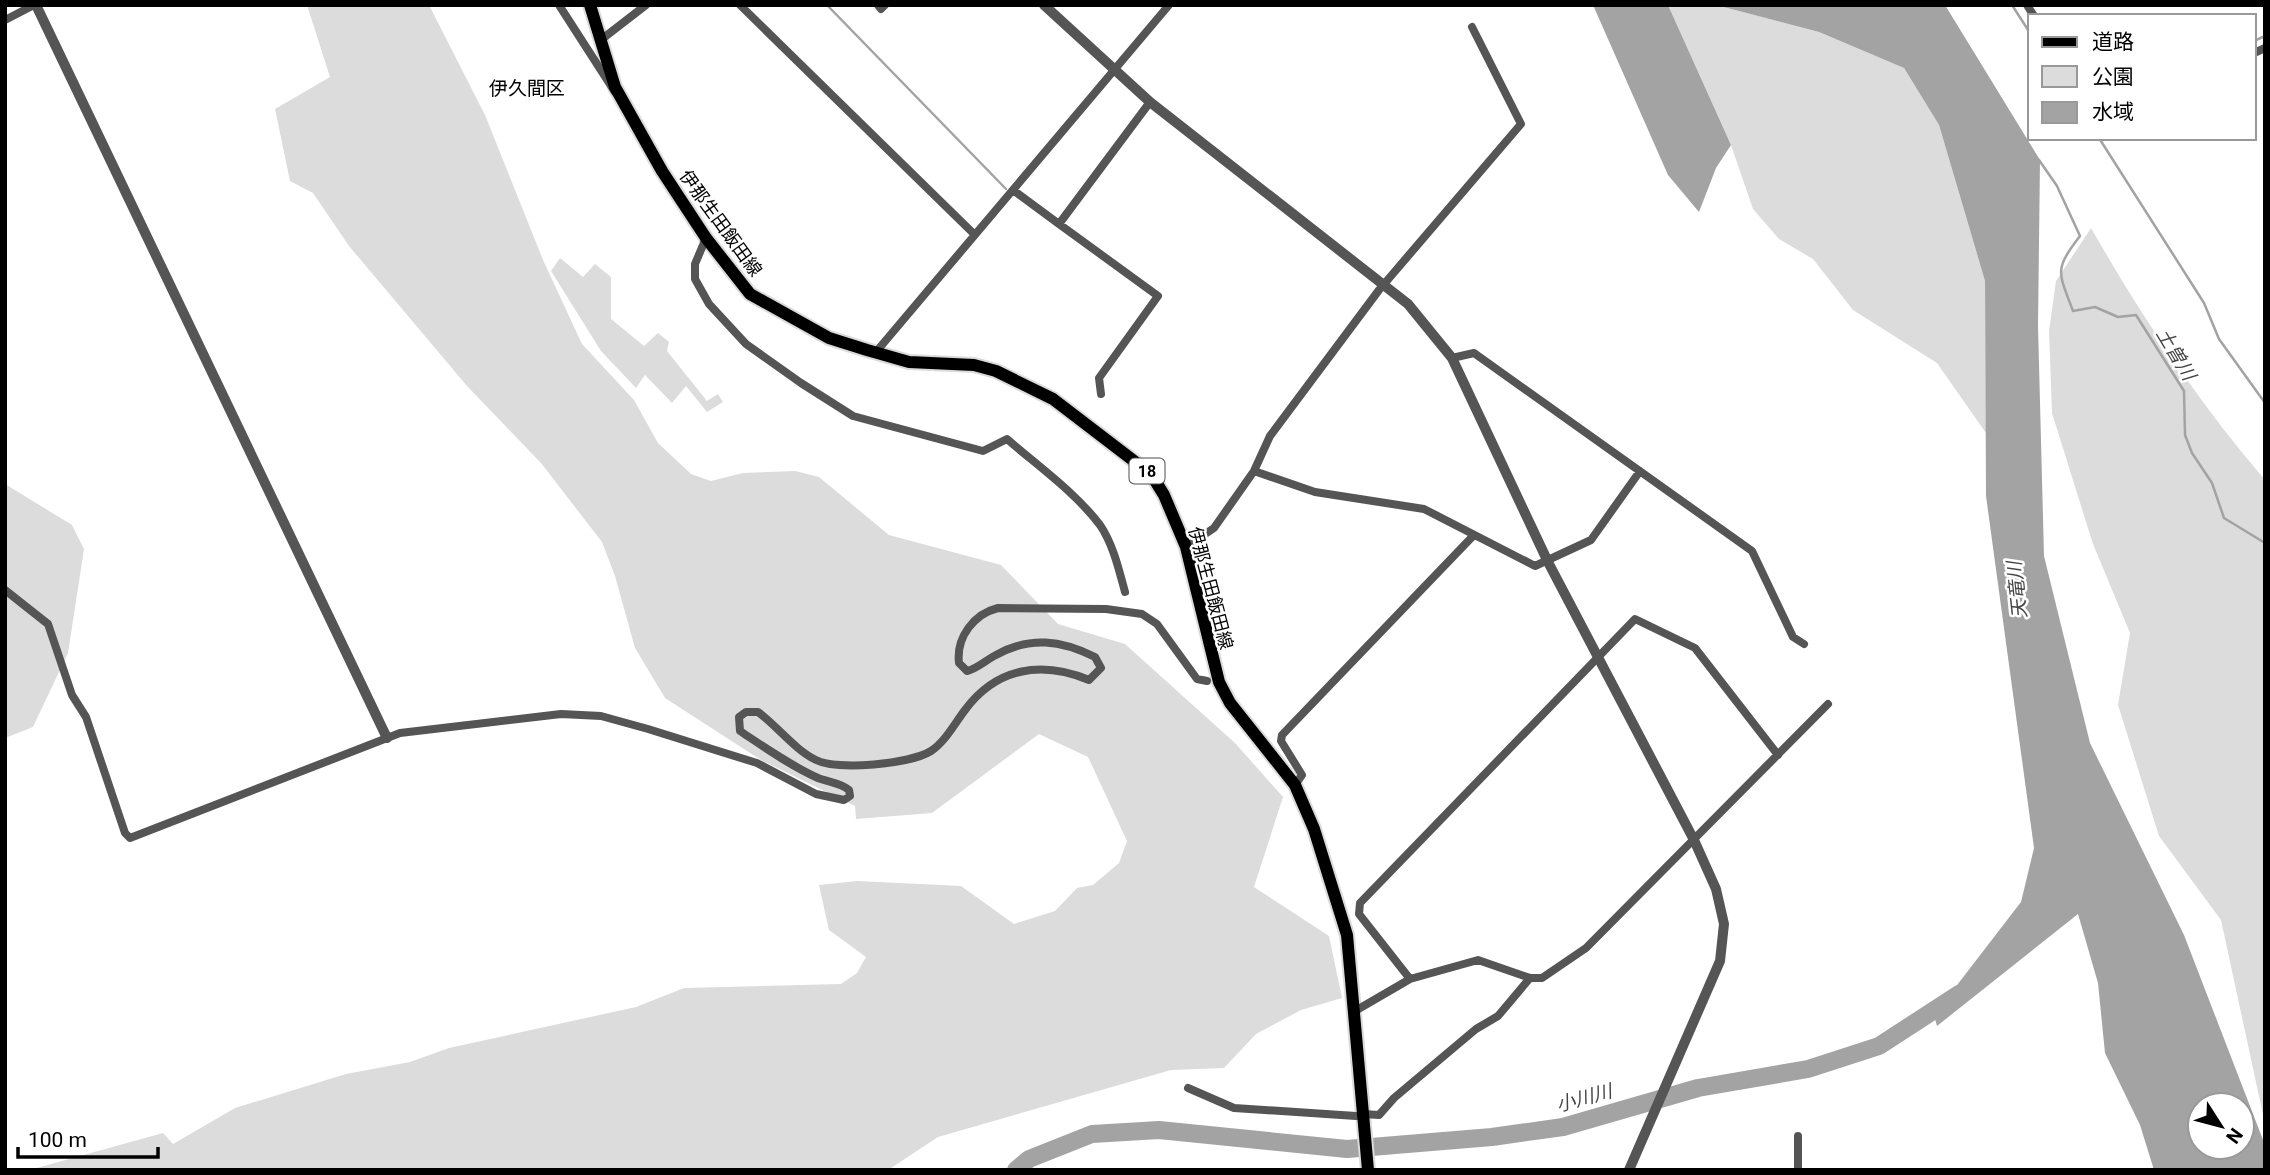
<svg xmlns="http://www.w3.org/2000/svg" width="2270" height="1175" font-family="Roboto,'Noto Sans JP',sans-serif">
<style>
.green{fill:#dcdcdc}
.water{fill:#a3a3a3;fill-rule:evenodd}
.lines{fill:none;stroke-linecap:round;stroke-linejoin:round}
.stream{stroke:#a3a3a3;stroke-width:2.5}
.river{stroke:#a3a3a3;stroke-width:18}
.primary-casing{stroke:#dbdbdb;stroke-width:16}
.minor{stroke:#555;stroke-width:8}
.tertiary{stroke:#555;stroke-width:10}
.primary{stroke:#000;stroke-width:12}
.labels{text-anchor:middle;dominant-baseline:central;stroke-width:5;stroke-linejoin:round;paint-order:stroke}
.shield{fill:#fff;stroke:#4c4c4c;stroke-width:2}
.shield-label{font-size:16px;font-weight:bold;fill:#000}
.street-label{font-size:18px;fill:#000;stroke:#fff}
.neighbourhood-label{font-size:19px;fill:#000;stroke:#fff}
.water-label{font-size:19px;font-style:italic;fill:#444;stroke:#fff}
</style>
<rect width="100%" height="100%" fill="#fff"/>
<path class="green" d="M307,5H429L485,115L543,260L582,344L634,400L658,443L691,474L711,481L743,473L795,471L819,477L889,535L1001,565L1058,624L1125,644L1235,743L1283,797L1254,887L1329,936L1342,998L1301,1010L1256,1034L1224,1068L1171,1070L938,1137L888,1170H5L33,1169L163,1133L173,1144L235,1108L346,1074L410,1062L449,1048L636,1007L684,988L841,984L857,973L866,957L829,930L819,885L857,881L961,886L1014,924L1055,911L1077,888L1093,885L1119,863L1127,841L1088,757L1039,734L932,813L856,819L855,806L761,760L665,698L635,648L615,576L602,542L541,463L467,386L349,246L313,193L290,181L275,109L330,77Z
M1668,5H1716L1819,32L1904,68L1939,125L1985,281L1986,433L1937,363L1853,310L1813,259L1779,239L1753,209L1731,145Z
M2091,228C2142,317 2198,402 2265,480V1124L2221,920L2159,836L2118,705L2130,633L2093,544L2052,413L2049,331L2056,281Z
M560,258L583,277L595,264L611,277V319L644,346L658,333L669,342L667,351L707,401L718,394L723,402L707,412L686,386L672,403L645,375L636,388L601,351L551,271Z
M5,484L72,525L84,549L68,653L33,727L5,738Z"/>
<path class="water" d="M1593,5H1668L1731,145L1716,168L1699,212L1668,175Z
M1716,5H1945L2040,160L2038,326L2044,556L2090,743L2184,935L2265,1145V1170H2154L2140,1125L2105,1053L2098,983L2078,914L1937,1026L1934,1015L2021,902L2034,848L1986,496L1985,281L1939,125L1904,68L1819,32ZM2200,1105H2242V1147H2200Z"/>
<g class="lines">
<path class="stream" d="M827,5L1006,189
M2012,5L2030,33
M2254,41L2265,36
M2099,138L2204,303L2219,339L2265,403
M2039,160L2057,186L2080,236C2054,270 2058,271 2073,311L2095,307L2118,317L2136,315L2184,391L2185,435L2192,453L2212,483L2224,518L2265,543"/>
<path class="river" d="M1016,1170L1029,1159L1092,1134L1159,1130L1347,1149L1492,1137L1563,1127L1698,1088L1808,1069L1879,1046L1959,994"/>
<g class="primary-casing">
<path id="primary" d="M590,5L615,87L662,171L706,238L750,294L829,338L867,350L909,362L974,365L996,371L1053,399L1151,474L1164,495L1186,547L1219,682L1230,703L1295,785L1314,829L1347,935L1368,1170"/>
</g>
<path class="minor" d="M559,5L615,92
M740,5L974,234
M878,5L881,9L885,5
M2027,5L2034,16
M5,20L34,5
M602,39L646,5
M2254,53L2265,48
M1013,190L1059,224L1150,102
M1059,224L1158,296L1099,378L1101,394
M706,238L695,264V279L709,304L746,344L801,383L853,416L983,451L1007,439C1038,466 1075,492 1100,525C1113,544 1119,570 1125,592
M876,352L1169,5
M1452,358L1474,353L1752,551L1793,637L1804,644
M1254,471L1315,492L1424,509L1535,566L1591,540L1640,471
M1186,547L1214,528L1254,471L1270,436L1379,290L1521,124L1472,27
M5,590L48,624L72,695L86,717L125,833L130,838L400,733L561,714L601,716L648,729L757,763L816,794L844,800L850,796L849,790C841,783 828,782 818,778C791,766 764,747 740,731L739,717L746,712H758C777,726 795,750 816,760C838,771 910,764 931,751C945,742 955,723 965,710C996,668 1041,660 1089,680L1101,668L1095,657C1061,640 1030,636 996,655C986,660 977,669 967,671L959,663C956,637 974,614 998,608L1106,609L1142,614L1157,624L1197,679L1207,681
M1295,785L1302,775L1281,741L1282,735L1473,536
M1410,979L1359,914L1360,903L1635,619L1695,648L1778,755
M1355,1011L1410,979L1478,960L1530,978H1542L1586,948L1828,704
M1188,1088L1234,1108L1356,1116
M1363,1114L1379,1115L1394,1098L1476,1029L1498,1016L1530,978
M1798,1170V1136"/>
<path class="tertiary" d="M36,5L387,738
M1044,5L1150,102L1408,304L1452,358L1548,562L1694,840L1716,889L1724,924L1720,961L1629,1170"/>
<use href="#primary" class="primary"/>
</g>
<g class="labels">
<rect class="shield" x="1129.5" y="458.5" width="35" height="25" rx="5"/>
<g class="shield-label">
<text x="1147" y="471">18</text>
</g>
<g class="street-label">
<text transform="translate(721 223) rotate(54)">伊那生田飯田線</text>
<text transform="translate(1211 588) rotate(75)">伊那生田飯田線</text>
</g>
<g class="neighbourhood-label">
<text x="527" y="88">伊久間区</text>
</g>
<g class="water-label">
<text transform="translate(2176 354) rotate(59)">土曽川</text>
<text transform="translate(2017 590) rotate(-96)">天竜川</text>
<text transform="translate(1584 1098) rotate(-15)">小川川</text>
</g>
</g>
<rect width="2270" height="1175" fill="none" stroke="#000000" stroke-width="14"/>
<rect x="2028" y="14" width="228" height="126" fill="#ffffff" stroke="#999999" stroke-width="2"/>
<rect x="2042" y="37" width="35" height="10" fill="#000000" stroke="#999999" stroke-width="2"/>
<text x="2092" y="49" font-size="21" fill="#000000">道路</text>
<rect x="2042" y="66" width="35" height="21" fill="#dcdcdc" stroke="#999999" stroke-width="2"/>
<text x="2092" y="84" font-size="21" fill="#000000">公園</text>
<rect x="2042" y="102" width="35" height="21" fill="#a3a3a3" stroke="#999999" stroke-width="2"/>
<text x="2092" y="119" font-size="21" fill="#000000">水域</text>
<g transform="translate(2221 1126) rotate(126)"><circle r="33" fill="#ffffff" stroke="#999999" stroke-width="2"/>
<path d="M0-5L12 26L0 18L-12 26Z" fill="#000000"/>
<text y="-10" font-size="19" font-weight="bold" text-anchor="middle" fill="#000000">N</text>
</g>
<path d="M18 1147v10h140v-10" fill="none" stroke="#000000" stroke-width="3.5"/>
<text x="28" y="1147" font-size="21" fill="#000000" stroke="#ffffff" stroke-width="5" paint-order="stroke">100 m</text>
</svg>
